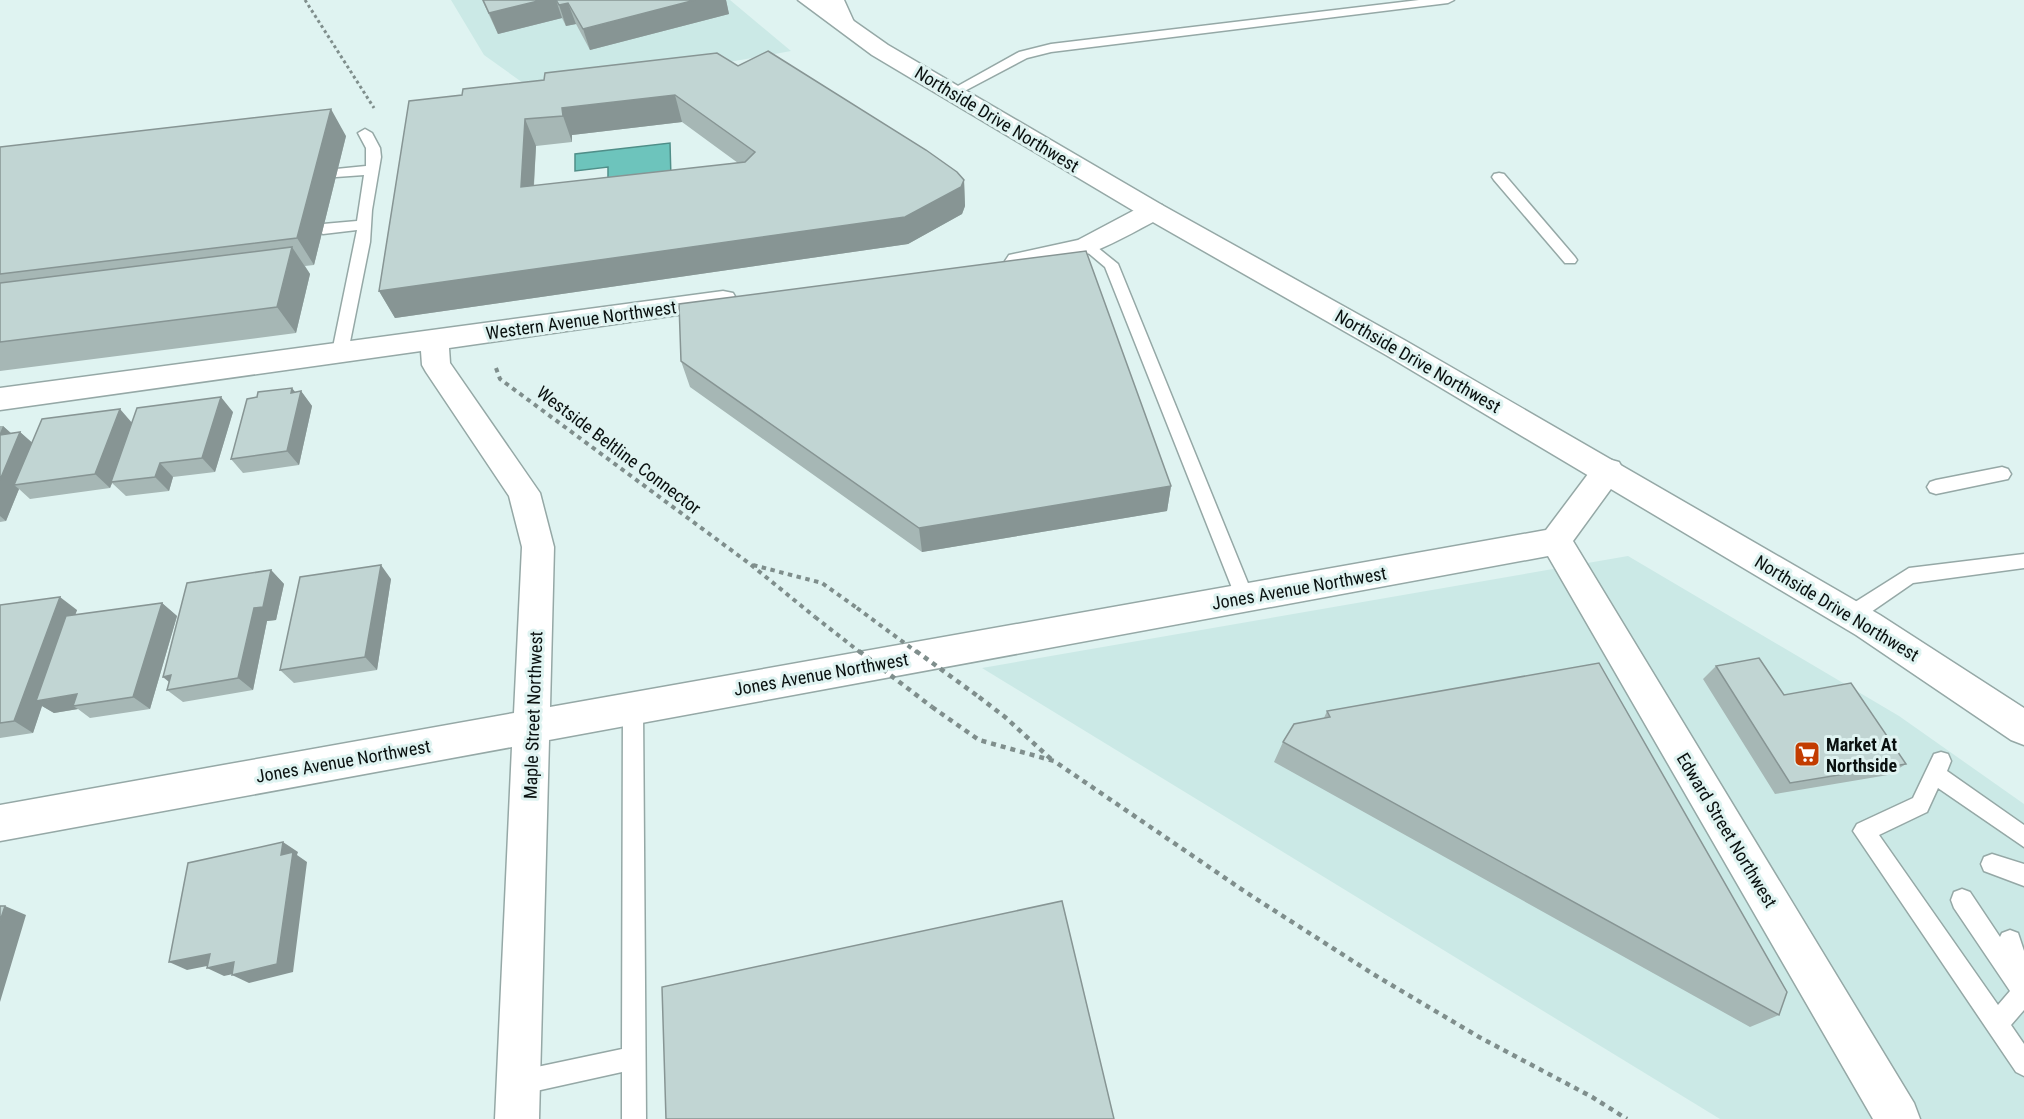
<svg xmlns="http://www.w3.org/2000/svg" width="2024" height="1119" font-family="'Roboto Condensed',sans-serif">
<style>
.built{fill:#cbe9e6}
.water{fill:#6dc4bc;stroke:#4f8e88;stroke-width:1.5}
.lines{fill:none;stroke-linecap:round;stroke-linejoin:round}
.service-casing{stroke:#95a8a6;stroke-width:3}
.minor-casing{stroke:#95a8a6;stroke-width:3}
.primary-casing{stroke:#95a8a6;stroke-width:3}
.path-far2{stroke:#7f8e8c;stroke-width:3;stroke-dasharray:3 3;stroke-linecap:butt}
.path-far1{stroke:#7f8e8c;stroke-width:4;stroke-dasharray:4.5 4.5;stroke-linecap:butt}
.path{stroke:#7f8e8c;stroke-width:4.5;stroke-dasharray:5 5;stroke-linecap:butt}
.service{fill:#fff;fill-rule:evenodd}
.minor{fill:#fff;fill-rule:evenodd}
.primary{fill:#fff;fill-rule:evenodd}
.path-bridge-far1{stroke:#7f8e8c;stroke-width:4;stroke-dasharray:4.5 4.5;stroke-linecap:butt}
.path-bridge{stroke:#7f8e8c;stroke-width:4.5;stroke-dasharray:5 5;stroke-linecap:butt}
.wall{fill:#a6b7b5;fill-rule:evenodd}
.shaded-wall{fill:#879594}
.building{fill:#c1d5d3;stroke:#879594;stroke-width:1.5;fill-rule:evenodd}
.labels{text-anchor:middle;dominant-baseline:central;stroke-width:6;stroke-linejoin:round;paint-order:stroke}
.street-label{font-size:18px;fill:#0a1110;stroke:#dff3f1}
.poi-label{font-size:18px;font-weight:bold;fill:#0a1110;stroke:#dff3f1;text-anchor:start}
</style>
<rect width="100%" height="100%" fill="#dff3f1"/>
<path class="built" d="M451,0H730L791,51L669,73L533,90L484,55Z
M1628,556L1899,716L2024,804V1119H1720L982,668Z"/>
<path class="water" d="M670,143L671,179L608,187V167L575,171V154Z"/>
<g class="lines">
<g class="service-casing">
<path id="service" d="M1419,0H1454L1448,3L1051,52L1027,58L957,95H949L947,92L1019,52L1051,44Z
M365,129L372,133L380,148L381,157L372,210L370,242L348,352L346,356H334L332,352L357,230L323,234L316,229L323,224L357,221L364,175L336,177L329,173L336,169L366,166V148L358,133Z
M1499,173L1504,174L1575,257L1577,260L1575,263H1565L1494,180L1492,177L1494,174Z
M1087,241L1092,243L1118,264L1254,598L1252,603L1245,606L1238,603L1236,598L1105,267L1080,246Z
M2002,467L2008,469L2011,474L2008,479L1936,494L1930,492L1927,487L1930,482L1936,480Z
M2024,554V568L1913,583L1858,621L1851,623L1844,621L1842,615L1844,609L1909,568Z
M633,699L640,702L643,708L646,1119H622V1072L518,1095L510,1091L506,1083L510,1075L518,1071L622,1049L623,708L626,702Z
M1941,752L1948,754L1951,761L1947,771L2024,825V847L1938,788L1927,812L1879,835L1998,1005L2010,991L1954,908L1951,900L1954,892L1962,889L1970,892L2000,937L2002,933L2010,930L2018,933L2024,951V1010L2011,1025L2024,1044V1076L2016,1072L1853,831L1857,824L1913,798L1934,754Z
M1992,854L2024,864V886L1984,871L1981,864L1984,857Z"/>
</g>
<g class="minor-casing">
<path id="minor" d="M822,0H844L854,22L851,27L843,29L835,27Z
M1153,203L1162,205L1166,211L1162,217C1122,239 1087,259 1041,266C1029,268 1020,270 1009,267L1005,261L1009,255L1078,240L1144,205Z
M723,291L733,293L737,300L733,307L449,348L450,363L540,493L554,547L550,707L1546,530L1597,462L1608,459L1619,462L1624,471L1573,541L1914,1103L1920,1119H1873L1548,556L549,740L539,1119H495L512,747L0,841V805L514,713L522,547L509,496L426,372L422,365L421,351L0,410V388Z"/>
</g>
<g class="primary-casing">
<path id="primary" d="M798,0H824L888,45L1162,205L1406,341L1880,615L2024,708V745L2011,740L1856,635L1386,355L1144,217L872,55Z"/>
</g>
<path class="path-far2" d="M305,0L374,108"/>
<path class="path-far1" d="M496,368L500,379L750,564L815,617
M753,565L822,583L857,608"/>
<path class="path" d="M979,697L1005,717L1053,761
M932,707L979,740L1054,761L1247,893L1373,974L1479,1037L1592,1097L1627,1119"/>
<use href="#service" class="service"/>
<use href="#minor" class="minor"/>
<use href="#primary" class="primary"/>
<path class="path-bridge-far1" d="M857,608L918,653
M815,617L861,653"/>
<path class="path-bridge" d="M859,651L932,707
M916,651L979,697"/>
</g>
<path class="wall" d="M482,0H726L729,14L590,50L576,24L566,26L562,18L498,34Z
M738,66L964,180L965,206L962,214L908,244L395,318L379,291L409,101ZM682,122L738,163L534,186L536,146L572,142V135Z
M346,136L314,265L305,266L310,274L296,333L0,371V147Z
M681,361L1171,486L1167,511L922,552L690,387Z
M301,391L312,406L299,465L243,473L231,459L296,392Z
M233,412L215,472L173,477L169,491L126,496L112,483L110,488L30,499L19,489L6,521L0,522V426H3L11,433L20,432L32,443L132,422Z
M271,570L284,584L276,620L267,621L253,690L183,702L167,690L169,682L163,677Z
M391,579L377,670L294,683L280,670Z
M162,603L177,616L150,709L90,718L78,709L54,713L42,706L33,733L0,738V605L77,610L75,615Z
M1716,666L1784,695L1906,764L1888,775L1775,794L1703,679Z
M1327,711L1779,1015L1750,1027L1274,762L1283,742L1324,718Z"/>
<path class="shaded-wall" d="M542,0H556L562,18L498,34L489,13Z
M695,0H726L729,14L590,50L583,29Z
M568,3L576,24L566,26L559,5Z
M675,95L682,122L572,135V142L563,116L562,108Z
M331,109L346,136L314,265L297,238Z
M525,119L536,146L532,214L521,187Z
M964,180L965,206L962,214L908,244L395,318L379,291Z
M292,247L310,274L296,333L277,307Z
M292,388L300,398L301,391L312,406L299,465L287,451Z
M221,397L233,412L215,472L202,458Z
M120,409L133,424L111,482L112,483L110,488L95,474Z
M3,426L17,439L20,432L36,446L14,485L19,489L6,521L0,516V433Z
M160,463L173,477L169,491L155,477Z
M1171,486L1167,511L922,552L919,528Z
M381,565L391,579L377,670L365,657Z
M271,570L284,584L276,620L267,621L253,690L238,678L254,608Z
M60,597L77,610L45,700L77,694L73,706L78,709L54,713L42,706L33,733L14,721Z
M162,603L177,616L150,709L133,697Z
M171,675L177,688L163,677Z
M283,842L298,852L297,855L307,862L293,972L249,983L232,975L281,855Z
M5,906L26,915L0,1002V921Z
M210,954L227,962L187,970L169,962Z
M234,962L251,970L224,976L207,968Z"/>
<path class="building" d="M483,0H542L489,13Z
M556,0H695L583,29L568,3L559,5Z
M768,51L926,150L957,172L964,180L961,187L905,217L379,291L409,101L462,95L463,89L544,80L545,73L717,53L738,66ZM675,95L755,152L745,162L521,187L525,119L563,116L562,108Z
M331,109L297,238L0,274V147Z
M292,247L277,307L0,342V283Z
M1086,251L1171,486L919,528L681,361L679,304Z
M292,388L291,393L301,391L287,451L231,459L247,399L257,397L258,392Z
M221,397L202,458L160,463L155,477L111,482L137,408Z
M120,409L95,474L14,485L42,419Z
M20,432L0,480V435Z
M381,565L365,657L280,670L300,577Z
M271,570L263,607L254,608L238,678L167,690L171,675L163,677L187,583Z
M60,597L14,721L0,723V605Z
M162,603L133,697L73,706L77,694L36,701L66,616Z
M1759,658L1784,695L1851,683L1906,764L1790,783L1716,666Z
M1599,663L1787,992L1779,1015L1283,742L1294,724L1330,717L1327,711Z
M283,842L281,855L293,852L277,964L232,975L234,962L207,968L210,954L169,962L188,863Z
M1062,901L1114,1119H666L662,987Z
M0,906H5L0,921Z"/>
<defs>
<g id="supermarket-square" transform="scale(1.35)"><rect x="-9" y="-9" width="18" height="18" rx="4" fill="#c33c00" stroke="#dff3f1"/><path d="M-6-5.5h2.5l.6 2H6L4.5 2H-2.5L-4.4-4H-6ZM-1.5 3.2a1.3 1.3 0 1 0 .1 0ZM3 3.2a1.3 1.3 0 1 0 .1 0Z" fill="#fff"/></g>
</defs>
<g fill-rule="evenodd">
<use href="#supermarket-square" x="1807" y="754"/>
</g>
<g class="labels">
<g class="street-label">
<text transform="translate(997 119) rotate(31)">Northside Drive Northwest</text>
<text transform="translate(581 320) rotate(-8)">Western Avenue Northwest</text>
<text transform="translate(1418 361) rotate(30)">Northside Drive Northwest</text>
<text transform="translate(619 450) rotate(37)">Westside Beltline Connector</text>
<text transform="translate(1299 588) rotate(-10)">Jones Avenue Northwest</text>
<text transform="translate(1837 608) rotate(31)">Northside Drive Northwest</text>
<text transform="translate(821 674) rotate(-10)">Jones Avenue Northwest</text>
<text transform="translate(533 715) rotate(-88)">Maple Street Northwest</text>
<text transform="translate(343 761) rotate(-10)">Jones Avenue Northwest</text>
<text transform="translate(1727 830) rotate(59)">Edward Street Northwest</text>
</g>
<g class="poi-label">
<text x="1826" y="744">Market At<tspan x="1826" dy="21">Northside</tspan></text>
</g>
</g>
</svg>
